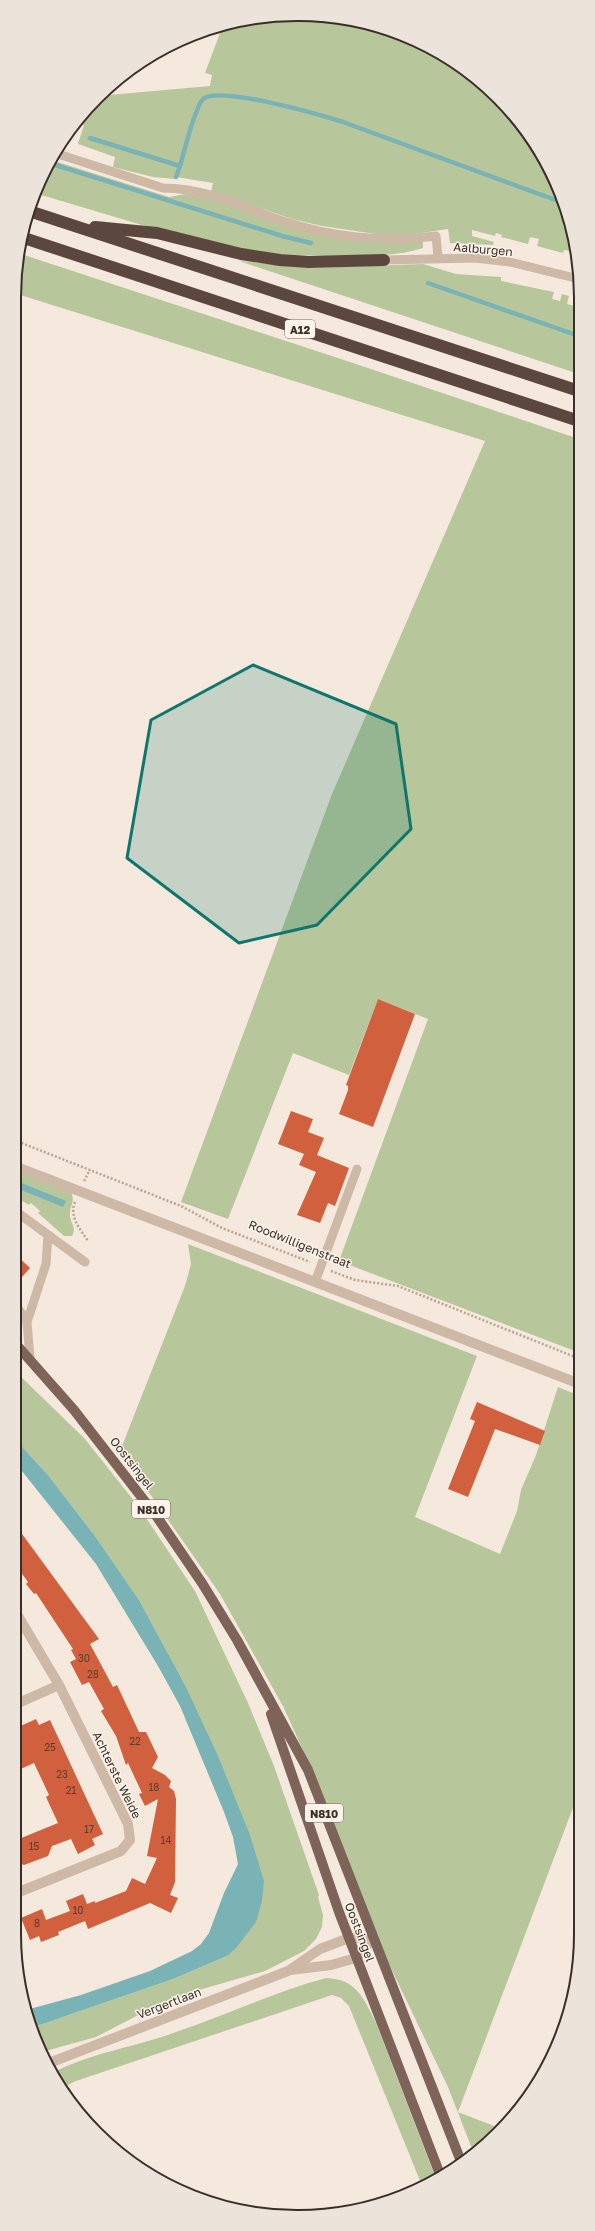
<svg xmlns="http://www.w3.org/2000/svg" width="595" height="2231" font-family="'Golos Text',sans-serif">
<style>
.green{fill:#b8c69b}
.water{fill:#79b3b5}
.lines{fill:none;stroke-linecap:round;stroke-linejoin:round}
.stream{stroke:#79b3b5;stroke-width:4.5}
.building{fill:#d1613e}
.path{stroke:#baa391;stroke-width:2.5;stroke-dasharray:2 2;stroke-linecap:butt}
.service{stroke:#ceb9a7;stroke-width:9}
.minor{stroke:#ceb9a7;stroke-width:10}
.tertiary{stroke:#ceb9a7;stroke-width:10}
.primary{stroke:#7e6458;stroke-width:10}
.motorway{stroke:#5c473e;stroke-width:12}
.marked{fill:#0f766e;fill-opacity:0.2;stroke:#0f766e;stroke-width:3;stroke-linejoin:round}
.labels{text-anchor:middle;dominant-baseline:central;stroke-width:3;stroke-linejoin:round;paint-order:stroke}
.number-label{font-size:10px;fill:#603b2e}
.shield{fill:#fcf3ea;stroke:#746962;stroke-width:1}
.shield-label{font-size:11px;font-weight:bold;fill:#3a2e28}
.street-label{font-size:12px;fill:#3a2e28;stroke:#fcf3ea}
.rim{fill:none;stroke:#3a2e28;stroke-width:2}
</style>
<rect width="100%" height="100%" fill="#f5e9dd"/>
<path class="green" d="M297,14L353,19L423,43L498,97L552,172L577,256L570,254L571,251L564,250L563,253L537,246L539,239L530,237L528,244L501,237L502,235L496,233L495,236L472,230V236L494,242L493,245L450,243L448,229L408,235H382L322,226L292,219L211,191L213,183L176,177L175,179L153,177L113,167L115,157L78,144L84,125L76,123L98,96L210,86L212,75L205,73L223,25L242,19Z
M51,160L169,197L186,194L220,201L285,225L423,241V248C397,256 370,256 342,256C309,256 275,255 242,249C172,236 103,213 34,193Z
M18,253L353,363L579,439L580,1353L339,1261L428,1019L378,999L349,1075L293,1053L228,1219L181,1202L332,794L485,441L14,293Z
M239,261L315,268L423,264L456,274L501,277V281L554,292L552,299L560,301L562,294L569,296L567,304L575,306L577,298L579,299V374Z
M14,1171L71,1193C76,1201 69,1207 70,1215C70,1223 77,1227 72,1236H64L38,1213L40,1211L31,1203L29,1205L14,1196Z
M188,1244L477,1356L415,1517L500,1554L517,1511L521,1490L536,1455L558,1387L580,1396L581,1798L577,1797L458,2112L499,2128L474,2154L448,2087L388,1962L313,1773L284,1708L220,1594L120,1451L185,1286L191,1264Z
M14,1370L85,1439L138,1506L195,1591L248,1703L274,1766L319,1895L318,1897L323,1915L322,1927L316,1939L304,1951L265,1971L199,1990L152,2008L96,2037L42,2052L35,2042L31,2028L173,1979L227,1956L262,1901L184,1683L139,1600L95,1536L48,1475L14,1438Z
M326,1978C357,1979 364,1999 376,2023L436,2179L423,2188L349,2006L341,1998L332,1995L76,2081L64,2087L54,2072C93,2052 136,2047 176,2032C227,2015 274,1992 326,1978Z"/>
<path class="water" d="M14,1180L66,1201L63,1207L14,1187Z
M14,1438L48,1475L95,1536L139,1600L184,1683L218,1756L250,1835L264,1881L262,1901L256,1922L236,1948L227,1956L173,1979L31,2028L26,2010L81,1995L150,1971L192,1951L201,1944L209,1933L224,1893L238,1864L233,1837L224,1812L180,1706L158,1666L96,1564L14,1461Z"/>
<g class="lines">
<path class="stream" d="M90,138L180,166L176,177
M49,163L282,236L311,243
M180,166C184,152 195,107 203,99C218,85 321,115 343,122L561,202
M428,283L579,336"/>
</g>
<path class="building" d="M378,999L415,1014L373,1127L339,1114L348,1090V1086L346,1085Z
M291,1111L313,1119L308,1132L324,1138L317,1155L349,1168L335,1206L328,1203L320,1223L297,1215L316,1172L299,1165L304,1154L278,1144Z
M14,1253L30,1268L14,1286Z
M477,1402L545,1431L540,1445L495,1429L468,1497L448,1489L475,1421L470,1419Z
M14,1523L99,1639L90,1644L113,1687L117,1685L139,1732H146L158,1757L152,1768L165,1775L171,1781L169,1787L174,1791L176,1799L175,1882L170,1895L178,1898L171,1913L150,1903L88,1929L85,1921L58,1932L59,1935L41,1942L39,1936L30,1940L21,1918L42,1909L46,1920L70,1911L66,1901L83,1894L87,1904L95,1901V1903L126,1891L132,1878L145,1884L157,1858L147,1856L158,1799L145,1806L139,1794L142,1793L128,1763L126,1765L116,1736L101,1711L104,1709L89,1682L82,1685L70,1662L76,1659L71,1650L73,1649L36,1593L34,1594L26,1584L28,1582L14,1563Z
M36,1719L39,1725L50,1720L103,1834L92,1839L95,1845L78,1854L71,1839L52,1846L48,1856L24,1865L14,1861V1841L58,1823L46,1797L49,1795L34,1763L14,1772V1729Z"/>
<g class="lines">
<path class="path" d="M14,1140L181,1206L222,1228L310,1262
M84,1181L90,1170
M75,1202C69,1217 80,1229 88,1241
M331,1271L355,1280L398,1286L580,1359"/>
<path class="service" d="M55,153L163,188C206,188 243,207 283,221C330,237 387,243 436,236L438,257
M384,260L475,258L510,262L579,279
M14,1210L85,1262
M315,1282L357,1169
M14,1302L27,1322
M30,1358L27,1322L46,1264L48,1235"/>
<path class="minor" d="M14,1166L580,1384
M14,1609L59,1685L128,1824L130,1840L121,1851L14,1894
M14,1705L59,1685"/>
<path class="tertiary" d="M290,1970L331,1965L356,1958L373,1938
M49,2063L288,1971L320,1949L349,1938H373"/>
<path class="primary" d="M14,1342L74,1410L157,1517L202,1583L237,1640L308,1770L462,2164
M271,1714L339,1912L441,2177"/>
<path class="motorway" d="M29,211L579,391
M95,227L157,233L241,254L280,260L309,262L384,260
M21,237L579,421"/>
</g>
<path class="marked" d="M253,665L396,724L411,829L317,925L239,943L127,858L151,720Z"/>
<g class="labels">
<g class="number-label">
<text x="84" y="1658">30</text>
<text x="93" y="1674">28</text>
<text x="135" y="1741">22</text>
<text x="50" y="1747">25</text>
<text x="62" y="1774">23</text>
<text x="154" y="1787">18</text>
<text x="71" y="1790">21</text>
<text x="89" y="1829">17</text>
<text x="166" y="1840">14</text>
<text x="34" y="1846">15</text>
<text x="78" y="1910">10</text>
<text x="37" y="1923">8</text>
</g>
<g class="shield">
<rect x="285" y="320" width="30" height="18" rx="3"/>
<rect x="132" y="1500" width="38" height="18" rx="3"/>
<rect x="305" y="1804" width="38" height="18" rx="3"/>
</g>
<g class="shield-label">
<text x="300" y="329">A12</text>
<text x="151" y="1509">N810</text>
<text x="324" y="1813">N810</text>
</g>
<g class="street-label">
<text transform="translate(483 249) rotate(5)">Aalburgen</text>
<text transform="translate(300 1244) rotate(22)">Roodwilligenstraat</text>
<text transform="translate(132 1463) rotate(52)">Oostsingel</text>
<text transform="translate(117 1775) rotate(64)">Achterste Weide</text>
<text transform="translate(360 1932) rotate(69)">Oostsingel</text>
<text transform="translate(169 2003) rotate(-21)">Vergertlaan</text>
</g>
</g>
<path d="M0 0H595V2231H0ZM297 21H298A276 276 0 0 1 574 297V1934A276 276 0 0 1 298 2210H297A276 276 0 0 1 21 1934V297A276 276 0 0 1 297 21Z" fill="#ece3da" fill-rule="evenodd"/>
<path class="rim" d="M297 21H298A276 276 0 0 1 574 297V1934A276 276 0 0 1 298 2210H297A276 276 0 0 1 21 1934V297A276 276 0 0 1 297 21Z"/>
</svg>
